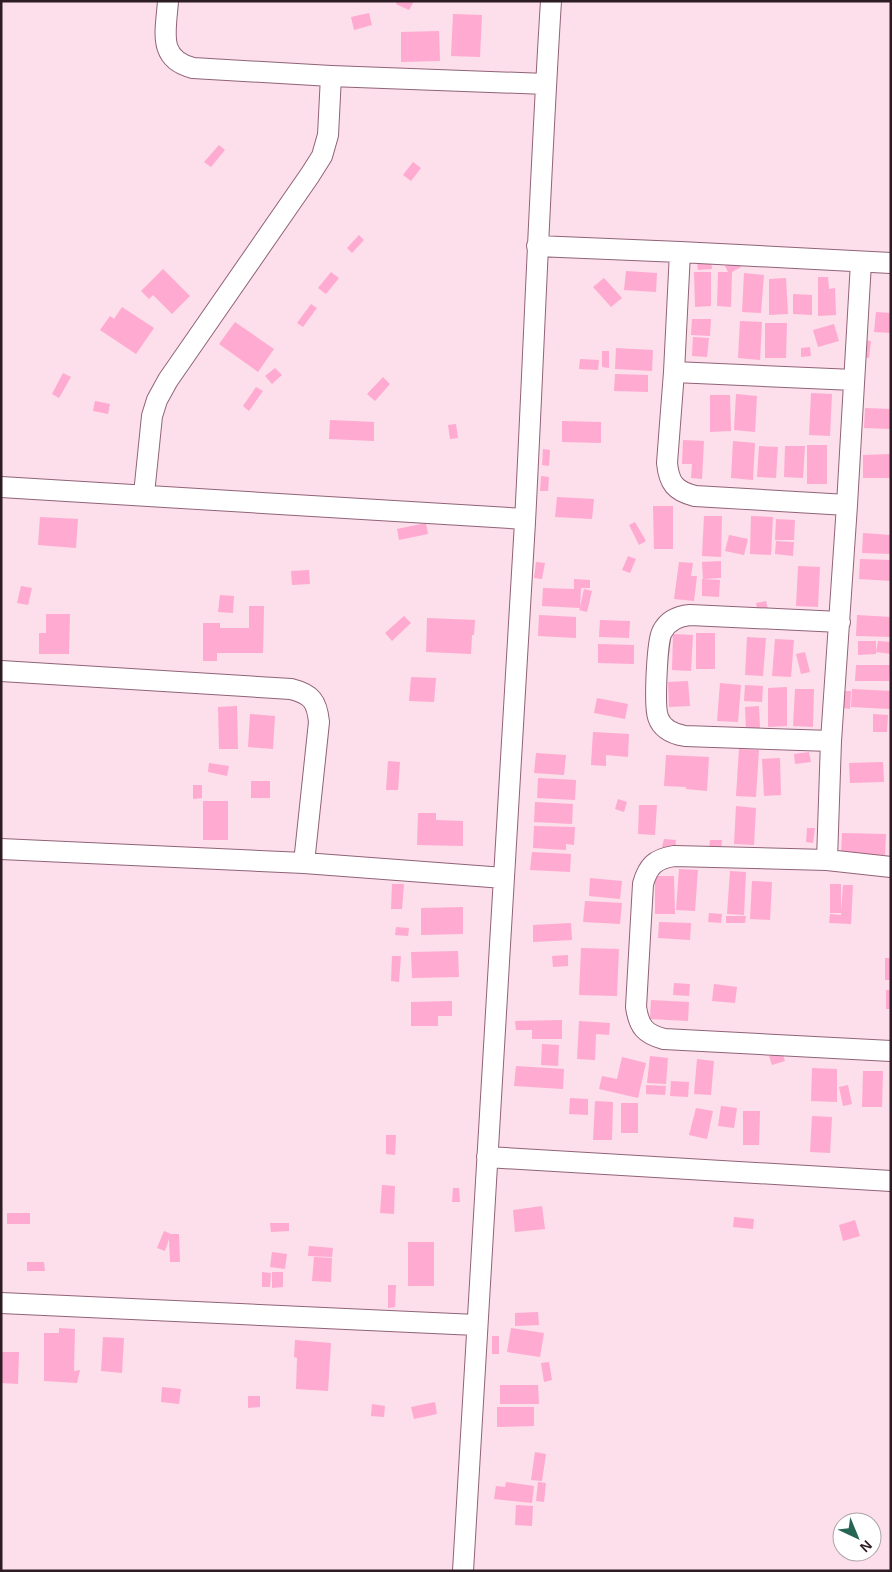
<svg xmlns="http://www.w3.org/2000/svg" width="892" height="1572" font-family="Arial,sans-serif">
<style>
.building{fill:#ffaad0}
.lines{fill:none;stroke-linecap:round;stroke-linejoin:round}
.minor-casing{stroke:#906377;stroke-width:22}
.minor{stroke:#fff;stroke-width:20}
</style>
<rect width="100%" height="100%" fill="#fddeeb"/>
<path class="building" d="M397,1H414L409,10L396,4Z
M369,13L372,25L354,30L351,17Z
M453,14L482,15L480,57L451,56Z
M439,31L440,61L401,62V32Z
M219,145L225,150L211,167L204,162Z
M413,162L421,168L411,181L403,175Z
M359,235L364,240L352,253L347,248Z
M737,259L741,267L732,272L731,307L717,306L718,272H728L725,266Z
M711,261L712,269L698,270L697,262Z
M163,269L190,296L172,314L153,295L149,299L141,291Z
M626,271L657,273L656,292L624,290Z
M331,272L339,278L326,294L318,288Z
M694,272H711V306L695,307Z
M744,273L764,275L761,313L742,312Z
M818,277H828L829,289L835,288L836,315L818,316Z
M604,278L622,298L611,307L593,287Z
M786,278L788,314L769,315V279Z
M793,294L812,295V315L793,314Z
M311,304L317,308L303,327L297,323Z
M122,307L154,328L136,354L100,330L110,316L114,319Z
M876,312L891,313V333L874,332Z
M692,319H711L710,336L691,335Z
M740,321L762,322L760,360L738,358Z
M235,322L274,349L258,372L219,344Z
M765,323H787L786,358H765Z
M834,324L839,341L818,347L813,330Z
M693,337L709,338L707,357L692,356Z
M862,340L871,341L869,358L861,357Z
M810,347L811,356L801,357V348Z
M616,348L653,350L652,371L615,369Z
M602,351H609V368L602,367Z
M580,359L599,360L598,370L579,369Z
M275,368L282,375L272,384L265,376Z
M63,373L71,377L59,398L52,394Z
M615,374L648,375V392L614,391Z
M383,377L390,384L375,401L367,394Z
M256,387L263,391L249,411L243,406Z
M811,393L832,394L830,436L809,435Z
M736,394L757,396L755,432L734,430Z
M710,395H730L731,431L710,432Z
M95,401L110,404L108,414L93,411Z
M865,408L891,409V429L864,428Z
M330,420L374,422V441L329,439Z
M562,421L601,422V443L562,442Z
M456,424L458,438L450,439L448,425Z
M683,440L704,441L702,479L691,478L692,464H682Z
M733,441L755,443L753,480L731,478Z
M807,445H827V484H807Z
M759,446L778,447L776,478L757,477Z
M785,446H805L803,478L784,477Z
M543,449L550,450L549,466L542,465Z
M891,454V478H863V455Z
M541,476L549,477L548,491H540Z
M557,497L594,499L592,519L555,517Z
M653,506H673V549H654Z
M704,516H722L721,557L702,556Z
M751,516L773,517L771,555L750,554Z
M40,517L78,519L76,548L38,545Z
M776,519L795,520L794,540H775Z
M635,522L646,541L639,545L629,525Z
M426,523L428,534L399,540L397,529Z
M863,533L891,535V554L862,553Z
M729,535L748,539L744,555L725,551Z
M776,541L794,542L793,556L775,554Z
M628,556L636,559L630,573L622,570Z
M860,559L891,560V581L859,579Z
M721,561V578L703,579L702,562Z
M536,562L545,563L542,579L534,578Z
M679,562L693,563L691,576H697L694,601L674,599Z
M798,566L820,567L818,607L796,606Z
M309,570L310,584L292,585L291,571Z
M574,579L590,580V588H581L580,607L584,589L592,591L587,612L579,610L580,608L542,606L543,588L574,589Z
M702,579L720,580L719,597L702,596Z
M21,586L32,588L28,605L17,603Z
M220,595L234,596L233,613L218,612Z
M766,601L768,609L758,612L756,603Z
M249,606H264L263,653H217V661H203V623H220V628H249Z
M46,614H70L69,654H39V633H46Z
M539,615L576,617V638L538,636Z
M857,615L891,617V637L856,636Z
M404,616L411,623L392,641L385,633Z
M427,618L475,620L474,635H472L471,654L426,652Z
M600,620L630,621L629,638L599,637Z
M696,633H715V669H696Z
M673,634L693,635L691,671L672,670Z
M747,637L766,638L763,676L745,675Z
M775,639L794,640L791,677L772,676Z
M858,641H876V654L858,655Z
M878,641L891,642V654L876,652Z
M598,644L634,645V664L598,663Z
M805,652L810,672L801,674L796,654Z
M856,665H890L889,681H855Z
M411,677L436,678L434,702L409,701Z
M688,681L690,706L669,707L668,682Z
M720,683L741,685L738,722L717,721Z
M745,685L763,686L762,702L744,701Z
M787,687V726L768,727V688Z
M795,689H814L813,727L793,726Z
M852,689L891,691L890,709L851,707Z
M843,691H851L850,709L843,708Z
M597,698L628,704L625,719L594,713Z
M237,706L238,749H219L218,707Z
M759,706L760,729L746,730L745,707Z
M250,714L275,716L273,749L248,747Z
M873,714L888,715L887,732H873Z
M593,732L629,734L628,757L606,755V766L591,765Z
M739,749L759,750L756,797L736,796Z
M809,752L811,762L795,764L794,754Z
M536,753L566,755L564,775L534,773Z
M666,755L709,757L707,791L686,789V787L664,786Z
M780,758L781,795L764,796L762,759Z
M388,761L400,762L398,790H386Z
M883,762L884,782L850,783L849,763Z
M209,763L229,766L227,776L208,772Z
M538,778L576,780L575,800L537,798Z
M251,781H270V798H251Z
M193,785H202V798L193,799Z
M618,799L627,802L624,812L615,809Z
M203,801H228V840H203Z
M535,802L573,804L572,824L534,822Z
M639,805H657L655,835L638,834Z
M736,806L756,808L754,845L734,844Z
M418,813H436V820L463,821V846L417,845Z
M534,826L575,827L574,845L566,844V850L533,848Z
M807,828H815L813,843L806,842Z
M842,833L886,834L885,855L841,854Z
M664,839L676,840L675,849L662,847Z
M710,840H722L721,849L709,848Z
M532,852L571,854L570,872L530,870Z
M679,869L698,870L695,911L676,910Z
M730,871L746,872L744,915L727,914Z
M655,876H674L675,914H655Z
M590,878L622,881L620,899L589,896Z
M752,881L772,882L770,920L750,919Z
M392,884H404L402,909H391Z
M830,884H841V911L843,885H853L851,924L829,923L830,914L841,915V913H830Z
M585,901L622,903L620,924L583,922Z
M463,907V934L421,935V908Z
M709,913L722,914L721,923L708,922Z
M726,916H746L745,923H726Z
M659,922L691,923L690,940L658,938Z
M571,923L572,940L533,942V925Z
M396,927L409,928L408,936L395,935Z
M581,948L619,949L617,996L579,995Z
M458,951L459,977L412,978L411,952Z
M568,955V966L553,967L552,956Z
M392,956H401L399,982L391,981Z
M885,958H891V980H885Z
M674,983L690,984L689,996L673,995Z
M714,984L737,987L735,1003L712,1001Z
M886,990H891V1009H886Z
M651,1000L689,1002L688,1021L650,1019Z
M452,1001V1016H438V1026H411V1002Z
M562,1020V1039H532V1030H516L515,1021Z
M579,1021L610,1023L609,1035L596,1034L595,1060L577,1059Z
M542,1044L559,1045L558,1066L541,1065Z
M782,1052L785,1061L772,1065L769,1056Z
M650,1056L668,1058L666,1084L647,1083Z
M622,1057L646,1063L638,1098L599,1089L602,1076L617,1079Z
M697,1059L714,1061L711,1095L694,1094Z
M516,1066L564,1069L563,1089L514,1086Z
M812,1068L837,1069V1102L811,1101Z
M863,1071H883L882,1107H862Z
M671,1081L689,1082L688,1097L670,1096Z
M646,1085L666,1086L665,1095L646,1094Z
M848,1085L852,1104L843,1106L839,1087Z
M570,1098L588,1099V1115L569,1114Z
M595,1101L613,1102L612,1140H593Z
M621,1103H638V1133H621Z
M721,1106L737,1108L734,1128L718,1126Z
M696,1108L713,1111L707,1139L689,1135Z
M743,1111H760L759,1145H743Z
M812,1116L832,1117L830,1153L810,1152Z
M386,1135H396L395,1155L386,1154Z
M382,1185L395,1186L394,1214L380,1213Z
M453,1188H459L460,1202H452Z
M542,1206L545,1229L515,1232L513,1210Z
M7,1213H30V1224H7Z
M734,1217L754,1219L753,1229L733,1227Z
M855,1220L860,1236L843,1241L839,1225Z
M270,1223H289V1231L271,1232Z
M164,1231L171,1234H179L180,1262H170L169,1239L165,1251L157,1248Z
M408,1242H434V1286H408Z
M309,1246L333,1248L332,1257L308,1256Z
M272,1252L287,1254L285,1269L270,1267Z
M314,1257L332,1258L331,1282L312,1281Z
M27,1262H44L45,1271H27Z
M262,1272L271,1273L270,1287H262Z
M272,1272H283V1287L272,1288Z
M388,1285H396L395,1307L388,1308Z
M538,1312L539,1325L515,1326V1313Z
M59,1328L75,1329L74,1371L80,1370L77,1383L44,1381V1333H59Z
M511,1328L544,1333L540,1357L507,1352Z
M492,1336H499V1354H492Z
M103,1337L124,1338L122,1373L101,1371Z
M295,1340L331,1343L328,1391L296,1389L297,1358L294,1357Z
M1,1352H19L18,1384L1,1383Z
M549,1362L552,1380L544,1382L541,1363Z
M500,1385H538L539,1404H500Z
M162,1387L181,1389L179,1404L161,1402Z
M248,1396H260V1407L248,1408Z
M435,1402L437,1414L414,1419L411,1407Z
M372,1404L385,1406L384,1417L371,1416Z
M497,1407H534V1426L497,1427Z
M535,1452L546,1454L542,1481L531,1480Z
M506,1482L534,1486L532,1503L494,1499L496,1486L505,1487Z
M538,1482L546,1483L544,1502L536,1501Z
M516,1505L533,1506L532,1526L515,1525Z"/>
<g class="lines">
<g class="minor-casing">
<path id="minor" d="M168,1C166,31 157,59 193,68L331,76L546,84
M537,246L680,252
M674,372L854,380
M1,487L525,519
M144,494L152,416L157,400L168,380L310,175L322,156L328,135L331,76
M847,505L695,496C675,491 669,483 667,463L674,372L680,252L891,263
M1,671L291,689C311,694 317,701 319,722L304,863
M831,741L685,736C673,734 662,729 658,717C654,706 657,641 662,632C668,620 678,616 690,615L840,622
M1,849L304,863L504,878
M827,860L831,741L847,505L861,262
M891,867L827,860L674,856C655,859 648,866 643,884L636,1007C639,1027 645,1034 664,1039L891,1051
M487,1157L891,1181
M1,1303L476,1325
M463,1571C482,1221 506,872 525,522C534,348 540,175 551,1"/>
</g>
<use href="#minor" class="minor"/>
</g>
<rect width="892" height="1572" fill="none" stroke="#2e1c24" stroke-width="5"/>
<g transform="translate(857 1537) rotate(136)"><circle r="24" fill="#ffffff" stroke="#aba4a7"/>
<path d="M0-4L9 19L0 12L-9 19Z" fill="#256553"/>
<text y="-8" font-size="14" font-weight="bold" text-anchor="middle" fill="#2e1c24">N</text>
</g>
</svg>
